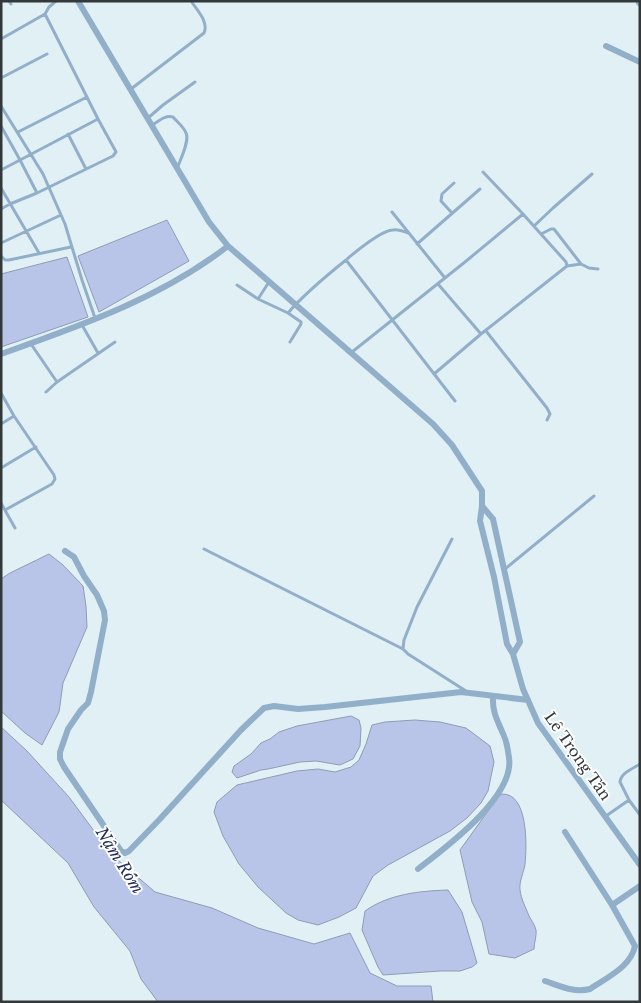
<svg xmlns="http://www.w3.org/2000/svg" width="641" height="1003" font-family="'Libre Baskerville',serif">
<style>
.water{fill:#b8c5e8;stroke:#909bb4}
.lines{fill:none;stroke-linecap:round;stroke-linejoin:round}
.lane{stroke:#92afca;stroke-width:3}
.street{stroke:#92afca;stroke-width:6}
.labels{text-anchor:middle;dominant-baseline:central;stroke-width:4;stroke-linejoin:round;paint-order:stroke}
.street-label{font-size:15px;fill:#33393b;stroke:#fff}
.water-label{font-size:16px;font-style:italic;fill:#212e5b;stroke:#fff}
</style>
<rect width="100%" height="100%" fill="#e1f0f5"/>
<path class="water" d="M167,220L189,261L99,312L78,256Z
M67,257L88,317L1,347V274Z
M49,554L63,565L83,586L86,606L87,627L63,683L59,712L42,745L25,733L1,711V579L10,573Z
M351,716L359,720L361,728L360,746L353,759L340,765L316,761L300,762L268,769L261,770L237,778L232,772L234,766L251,754L261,743L270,739L279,732L297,726Z
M415,720L440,722L466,728L490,746L494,762L488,791L481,803L467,818L450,831L388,865L373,876L356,908L339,917L318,925L298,920L286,913L258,887L239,864L223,836L214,812L217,802L237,785L297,771L318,769L335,772L351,767L359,760L366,744L372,725L385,722Z
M1,727L27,751L69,797L111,854L155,892L212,908L258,928L314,944L350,933L370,973L397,986H431L433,1002H158L141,979L130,951L94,907L68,863L1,800Z
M502,794C528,793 527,845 525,864C524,872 519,881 520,890C521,899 526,908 529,916C531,920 535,925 536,930C537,935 534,943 534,949L515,958L489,954L482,922L472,902L460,850L498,797Z
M448,890L462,912L477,963L472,967L460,971H440L383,975L378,967L362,930L365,911C389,894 419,891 448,890Z"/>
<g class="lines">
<path class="lane" d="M9,1L11,4
M1,39L45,14
M1,78L47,54
M131,89L204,33C209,22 197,10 191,1
M1,106L43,174L65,224L82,280L95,318
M148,118L163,105L195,82
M152,125C159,121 165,115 173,117C177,122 184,127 186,133C190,141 180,160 177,169
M1,126L20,160L37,193
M18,132L87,97
M68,134L86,169
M1,170L98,119
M1,188L39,253
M1,209L10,204L37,193L113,156L116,152L115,150L98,119L45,14L49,7L56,1
M392,212L445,278
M452,213L441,201L442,194L454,183
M534,226L553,208L592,174
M408,233C403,231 399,229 393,230C382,230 355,252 346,260L455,401
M541,234L551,229H554L581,264
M1,243L61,215
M417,244L480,189
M1,256L5,260H9L71,247
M567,266L581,264L589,268L598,269
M438,284L481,334
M237,285L258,299L288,313L301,322V324L290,342
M258,299L269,282
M288,313C305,293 326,276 346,260
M82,325L98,353
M486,331L547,408L550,414L547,420
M31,344L57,382
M352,352L465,262L523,214
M434,374L481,334L567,266L566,262L523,214L483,172
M46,392L57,382L115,342
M1,393L14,416L54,475L55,479L52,484L5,510
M1,424L14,416
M1,468L36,447
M1,503L15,528
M452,539L417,607L404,640L403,649L408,654L466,691
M204,549L403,649
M505,569L594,496
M629,800L620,782C621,773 632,769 640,764
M606,816L629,800L640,815"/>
<path class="street" d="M78,1L209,222L228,246L433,424L452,445L482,491V506L480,521L494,577L507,644L513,654L523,689L538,723L640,865
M639,3L640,2
M606,46L640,62
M1,354C80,326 161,298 228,246
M482,506L493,519L520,642L513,654
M65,551L74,557L84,576L97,595L104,611L105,620L91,692L88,703L81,710L68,729L60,752V759L64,767L121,851L125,853L129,851L159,820L241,730L264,708L274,706L298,709L325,707L461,692L528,700
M565,832L612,905
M418,869C445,848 515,797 509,758C508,751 507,742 504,736C498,721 492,713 493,696
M545,981C560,986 574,993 590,989C606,978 631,967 635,946L612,905L640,886"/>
</g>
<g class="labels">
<g class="street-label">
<text transform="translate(578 756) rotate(55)">Lê Trọng Tấn</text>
</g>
<g class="water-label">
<text transform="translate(120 860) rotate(58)">Nậm Rốm</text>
</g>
</g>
<rect width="641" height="1003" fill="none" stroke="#33393b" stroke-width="5"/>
</svg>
